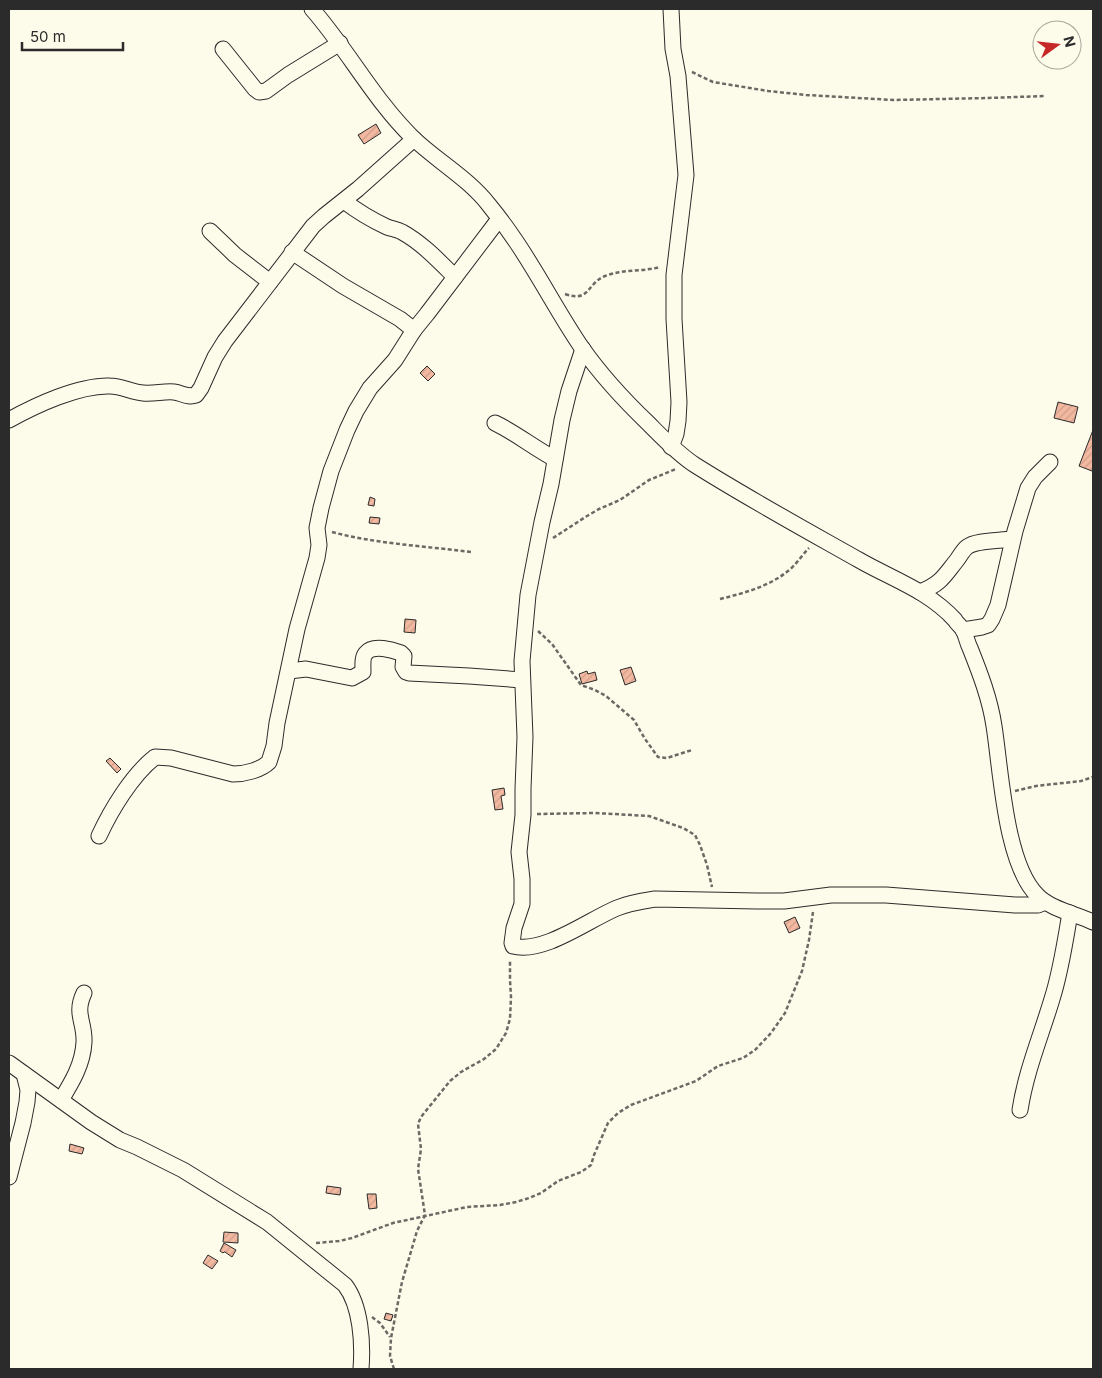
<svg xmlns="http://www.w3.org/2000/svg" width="1102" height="1378" font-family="Inter,sans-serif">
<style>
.building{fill:url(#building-hatch);stroke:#2b2b2b}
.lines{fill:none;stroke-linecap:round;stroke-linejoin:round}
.minor-casing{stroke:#2b2b2b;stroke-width:17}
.path{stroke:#6a6964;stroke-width:2.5;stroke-dasharray:4 2.5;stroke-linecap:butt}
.minor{stroke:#fdfbea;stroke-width:15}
</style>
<defs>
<pattern id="building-hatch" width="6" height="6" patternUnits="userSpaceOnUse" patternTransform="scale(1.25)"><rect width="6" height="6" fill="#f2b8a0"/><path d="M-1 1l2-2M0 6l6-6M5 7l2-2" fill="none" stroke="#d09e8a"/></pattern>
</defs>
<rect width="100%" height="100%" fill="#fdfbea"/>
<g class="building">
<path d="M376 124 381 133 364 144 358 135Z"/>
<path d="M427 366 435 374 428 381 420 373Z"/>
<path d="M1058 402 1078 407 1074 423 1054 418Z"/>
<path d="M1093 430V468L1092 471 1079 466Z"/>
<path d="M370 497 375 499 374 506 368 505Z"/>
<path d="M370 517 380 518 379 524 369 523Z"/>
<path d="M405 619 416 620 415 633 404 632Z"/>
<path d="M631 667 636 681 625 685 620 670Z"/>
<path d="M587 671 588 674 595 672 597 680 582 684 579 674Z"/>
<path d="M110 758 121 769 117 773 106 761Z"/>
<path d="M504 788 505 795 501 796 503 809 495 810 492 790Z"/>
<path d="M795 917 800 928 789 933 784 922Z"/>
<path d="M70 1144 84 1148 82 1154 69 1151Z"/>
<path d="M327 1186 341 1188 340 1195 326 1193Z"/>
<path d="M367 1194H376L377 1208 369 1209Z"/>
<path d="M224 1232 238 1233V1243L223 1242Z"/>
<path d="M224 1243 236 1250 232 1257 225 1252H224L223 1253 220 1251Z"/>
<path d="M208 1255 218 1261 212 1269 203 1263Z"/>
<path d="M386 1313 393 1315 391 1321 384 1319Z"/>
</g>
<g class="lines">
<g class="minor-casing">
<g id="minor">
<path d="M312 9C348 50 374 100 413 138 437 161 468 178 489 205 498 216 507 228 515 240 539 275 558 313 582 348 601 375 624 400 648 423 663 438 678 454 695 465 749 499 804 529 859 560 892 579 929 591 955 620 957 624 961 626 963 630 966 635 967 642 970 648 980 673 990 699 994 726 1001 770 1005 863 1037 895 1050 909 1076 914 1093 922"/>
<path d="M671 9 673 49 678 76 686 175 674 275V319L679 402 678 421 676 434 671 447"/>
<path d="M223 49 255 89 259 92 266 91 288 75 340 43"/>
<path d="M344 201C357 211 372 220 387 227 392 229 397 229 402 232 422 243 439 261 455 277"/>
<path d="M210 231 235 255 270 282"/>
<path d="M292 252 343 286 400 319 414 330"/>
<path d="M583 349 569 391 562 420 551 484 542 522 528 595 522 661 525 737 523 789V815L519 852 522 879V904L514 928 512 943 513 946C544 954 588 920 617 908 629 903 642 901 655 899L757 901H784L831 895H886L1015 905H1038L1045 902"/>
<path d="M9 420C36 405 79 385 110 386 121 386 132 392 143 393 154 394 164 391 174 392 182 393 188 398 196 395L201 388 215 357 225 341 313 226 324 216 358 189 414 139"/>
<path d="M495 423C516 433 534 448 555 459"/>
<path d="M920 592C941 584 944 576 957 560 960 556 963 550 967 547 976 540 1000 541 1012 539"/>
<path d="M963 630 982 627 988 625 992 619 998 605 1015 531 1028 488 1035 477 1050 462"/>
<path d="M289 671 306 669 352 678 363 672C363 666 362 657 366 653 373 644 393 650 401 653L404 656 403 667 406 672 409 673 469 676 522 680"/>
<path d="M99 836C111 810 132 775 155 757L171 758 233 774C245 774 261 770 269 762L274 746 277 723 297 629 317 558 319 545 317 528 321 508 331 471 347 430 356 411 370 388 395 360 414 330 427 314 499 219"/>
<path d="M9 1063 91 1122 120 1140 137 1147 183 1170 267 1222 345 1285C361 1306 363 1343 361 1369"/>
<path d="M61 1100C72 1082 83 1064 84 1042 85 1022 74 1014 84 993"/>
<path d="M1020 1110C1026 1071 1041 1036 1052 999 1061 971 1065 942 1070 913"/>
<path d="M9 1177 23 1123 27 1102 28 1090 24 1074"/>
</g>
</g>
<g class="path">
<path d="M692 72 713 82 768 91 806 95 893 100 988 98 1045 96"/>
<path d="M565 294C590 303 587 283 605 276 623 269 642 272 660 267"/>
<path d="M332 532C377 544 425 546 471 552"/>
<path d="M553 538 587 516 599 509 620 500 649 480 676 469"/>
<path d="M720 599C744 593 768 587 788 571 796 565 802 555 809 548"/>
<path d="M538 631 552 644 581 685 595 690 606 696 634 720 645 739 658 757 667 758 692 750"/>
<path d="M1015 791 1036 786 1081 781 1093 777"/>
<path d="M537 814 595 813 632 815 649 816 683 828 695 835 700 845 707 865 712 887"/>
<path d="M316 1243 339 1241 352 1238 393 1223 467 1207 500 1205 516 1202 529 1198 541 1193 558 1181 581 1172 587 1168 591 1165 594 1155 608 1123 618 1113 631 1105 696 1081 718 1066 743 1058 755 1050 771 1033 785 1013 802 971 809 940 813 912"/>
<path d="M372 1317 380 1323 390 1337"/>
<path d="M394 1369 390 1356 391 1338 402 1282 417 1231 425 1215 418 1169 421 1149 418 1124 421 1117 450 1081 461 1072 484 1059 496 1049 506 1033 510 1019 511 997 510 980V960"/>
</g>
<use href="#minor" class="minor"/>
</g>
<rect width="1102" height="1378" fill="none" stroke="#2b2b2b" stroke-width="20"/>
<g transform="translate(1057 45) rotate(75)"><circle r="24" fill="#fdfbea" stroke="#a9a89e"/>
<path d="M0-4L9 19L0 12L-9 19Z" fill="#c62828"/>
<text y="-8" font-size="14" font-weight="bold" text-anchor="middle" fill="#2b2b2b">N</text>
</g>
<path d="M22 42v8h101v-8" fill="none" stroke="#2b2b2b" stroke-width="2.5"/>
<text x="30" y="42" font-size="15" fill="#2b2b2b" stroke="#fdfbea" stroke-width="4" paint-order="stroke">50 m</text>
</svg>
